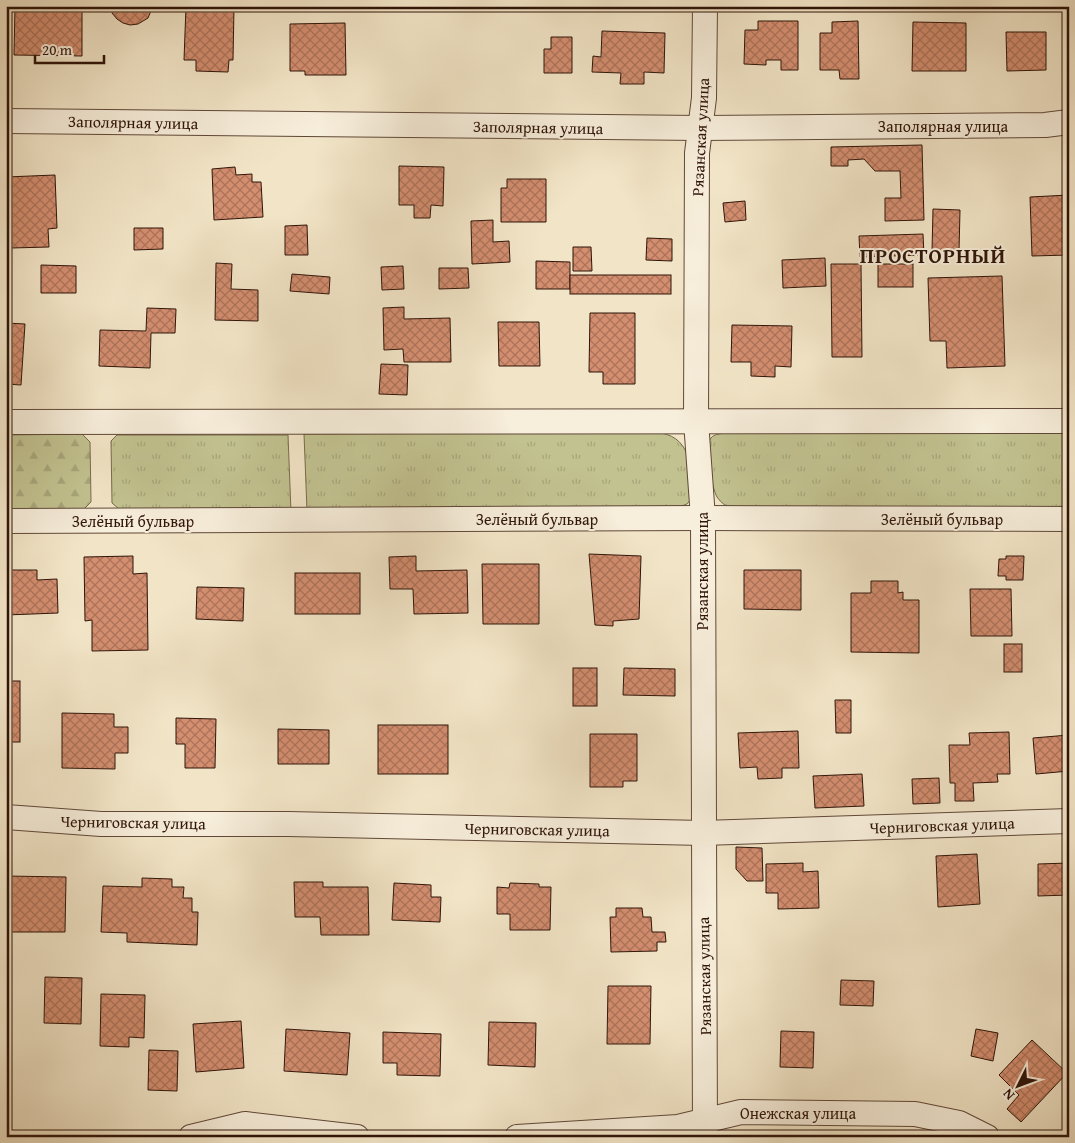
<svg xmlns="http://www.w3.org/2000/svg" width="1075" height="1143" font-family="'Gentium Book Plus',serif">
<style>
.grass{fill:url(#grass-tufts);stroke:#786b4c}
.forest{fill:url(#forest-firs);stroke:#786b4c}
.building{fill:url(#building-cross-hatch);stroke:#2f1409}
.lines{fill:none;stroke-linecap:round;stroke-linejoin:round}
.minor-casing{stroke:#604838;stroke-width:26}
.minor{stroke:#f7eedb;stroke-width:24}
.labels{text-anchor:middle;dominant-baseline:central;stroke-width:4;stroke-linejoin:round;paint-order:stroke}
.street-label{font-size:16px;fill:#2f1409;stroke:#f7eedb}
.district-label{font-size:21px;font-weight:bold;letter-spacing:1px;fill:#2f1409;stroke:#f7eedb}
</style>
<defs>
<pattern id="grass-tufts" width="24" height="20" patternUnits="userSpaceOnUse" patternTransform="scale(1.25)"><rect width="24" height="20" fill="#c2c290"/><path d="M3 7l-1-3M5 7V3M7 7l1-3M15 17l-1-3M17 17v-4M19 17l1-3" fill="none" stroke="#a7a67b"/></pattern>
<pattern id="forest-firs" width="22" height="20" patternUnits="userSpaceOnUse" patternTransform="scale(1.25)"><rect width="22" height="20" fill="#c2c290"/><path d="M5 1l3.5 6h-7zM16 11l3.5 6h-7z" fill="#a7a67b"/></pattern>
<pattern id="building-cross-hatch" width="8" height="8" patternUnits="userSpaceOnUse" patternTransform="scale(1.25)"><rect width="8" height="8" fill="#d48e70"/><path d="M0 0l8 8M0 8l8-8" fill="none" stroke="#ac735a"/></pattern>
</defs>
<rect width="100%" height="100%" fill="#f2e5c7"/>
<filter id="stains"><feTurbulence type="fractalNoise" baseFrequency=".004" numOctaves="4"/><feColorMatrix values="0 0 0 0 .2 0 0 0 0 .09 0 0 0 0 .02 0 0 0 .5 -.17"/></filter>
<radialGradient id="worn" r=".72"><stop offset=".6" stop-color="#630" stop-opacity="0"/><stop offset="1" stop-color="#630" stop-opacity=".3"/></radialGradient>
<g class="grass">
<path d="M653 432C693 434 691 468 692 498L687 504 679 507 307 511 304 434Z"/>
<path d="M1069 432V510L732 509C726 506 721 503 717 497 712 489 704 446 711 438 714 434 720 434 725 433Z"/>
<path d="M117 435H288L291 512 119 509 112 503 111 441Z"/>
</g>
<path class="forest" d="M82 434 90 442 91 502 81 512H6V435Z"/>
<g class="building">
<path d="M15 6 82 7V56L14 55Z"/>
<path d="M111 6H153L148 18 138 24 130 25 123 23 117 19 112 13Z"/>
<path d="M186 6 234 7 233 60H229L228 72 196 71V60H184Z"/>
<path d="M758 21H798V70H781V60H766V65L744 64 745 30H758Z"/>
<path d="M858 21 859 79H840L839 70H820V33H832V22Z"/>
<path d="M913 22 966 23V71H912Z"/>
<path d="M345 23 346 75H305V71H290V24Z"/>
<path d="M602 31 665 33 664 73 644 72V84H620L621 73 592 72 593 56 601 57Z"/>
<path d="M1006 32H1046V70L1007 71Z"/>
<path d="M551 37H572V73H544V49H551Z"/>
<path d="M922 145 924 220 885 221V198H901L900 171H875L864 159 848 160V166H831V147Z"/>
<path d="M399 166 444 167 443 206 431 205 430 218H414V205H399Z"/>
<path d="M235 167 236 175 252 174V182H261L263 217 214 220 212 169Z"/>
<path d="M55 175 57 228 48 229 49 247 11 248 10 229H6V177Z"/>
<path d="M507 179H546V222H501V188H507Z"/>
<path d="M1069 195V255L1032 256 1030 197Z"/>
<path d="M745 201 746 220 725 222 723 203Z"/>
<path d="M933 209 960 210 959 251H932Z"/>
<path d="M493 220V242L509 241 510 262 472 264 471 221Z"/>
<path d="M307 225 308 255H285V226Z"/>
<path d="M134 228H163V249L134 250Z"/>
<path d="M923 234 924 255 860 257 859 236Z"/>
<path d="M647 238 672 239V261L646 260Z"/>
<path d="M573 247H591L592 271H573Z"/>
<path d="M825 258 826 286 783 288 782 260Z"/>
<path d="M536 261 570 262V289H536Z"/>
<path d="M216 263 232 264 231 289 258 290V321L215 320Z"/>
<path d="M831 264H861L862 357H832Z"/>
<rect x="878" y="264" width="35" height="23"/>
<path d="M41 265 76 266V293H41Z"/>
<path d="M403 266 404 289 382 290 381 267Z"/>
<path d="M439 268H468L469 288 439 289Z"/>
<path d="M292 274 330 277 329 294 290 291Z"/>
<rect x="570" y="275" width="101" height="19"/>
<path d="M1002 276 1005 366 947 368 946 341H930L928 278Z"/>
<path d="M404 307V319L450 318 451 362H404L403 349 384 350 383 308Z"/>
<path d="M147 308 176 309 175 333H151L150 368 99 366 100 330 146 331Z"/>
<path d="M590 313H635V384H603V372H589Z"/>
<path d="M498 322H539L540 366H499Z"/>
<path d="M6 323 25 324 21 385 6 384Z"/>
<path d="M732 325 792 326 791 367 775 366V377L751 376V362H731Z"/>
<path d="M381 364 408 365 407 395 379 394Z"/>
<path d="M589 554 641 556 639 619 613 621V626L595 625Z"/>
<path d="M133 556V574L147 573 148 650 92 651V620L85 621 84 557Z"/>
<path d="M416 556V571L467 570 468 613 414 614 413 589H390L389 557Z"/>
<path d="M1006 556H1024L1023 580H1006V576H998L999 559H1006Z"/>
<path d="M482 564H539V624H483Z"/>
<path d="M6 570H37V580L57 579 58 613 6 615Z"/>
<path d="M744 570H801V610L744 609Z"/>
<rect x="295" y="573" width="65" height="41"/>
<path d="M871 581H898V593L903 592V600H919V653L851 652V593H871Z"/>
<path d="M197 587 244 588 243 621 196 619Z"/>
<path d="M970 589H1011L1012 636H971Z"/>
<path d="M1065 592H1069V619H1064Z"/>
<rect x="1004" y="644" width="18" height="28"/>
<rect x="573" y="668" width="24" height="38"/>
<path d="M624 668 675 669V696L623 695Z"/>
<rect x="6" y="681" width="14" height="61"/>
<path d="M835 700H851V733H836Z"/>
<path d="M62 713 114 714V727H128V753H115V769L62 768Z"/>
<path d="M176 718 216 719 215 768H185V744H176Z"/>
<rect x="378" y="725" width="70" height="49"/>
<path d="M278 729 329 730V764H278Z"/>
<path d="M798 731 799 768H782V778L758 779 757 767 740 768 738 733Z"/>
<path d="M1009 732 1010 774H997L998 782 973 783 974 801H955V783H950L949 745H970L969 733Z"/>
<path d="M590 734H637V781H623V787H590Z"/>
<path d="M1069 735V771L1036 774 1033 738Z"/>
<path d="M862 774 864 806 815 808 813 776Z"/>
<path d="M939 778 940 803 913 804 912 779Z"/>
<path d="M736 847 762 848 763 881H747L736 869Z"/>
<path d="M977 854 980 904 938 907 936 856Z"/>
<path d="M803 863V872L818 871 819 908 778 909V893H766V864Z"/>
<path d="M1069 863V895L1038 896V864Z"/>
<path d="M6 876 66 877 65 932H9V909H6Z"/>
<path d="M142 878 172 879V887H184L183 898H192V912H198L197 945 127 942V933L101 932 103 886 142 887Z"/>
<path d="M294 882H323V887H368L369 935H321L320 917H295Z"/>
<path d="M394 883 431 885V897H441L440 922 392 920Z"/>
<path d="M510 883 539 884V887H551L550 930H510V914H497V887L509 888Z"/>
<path d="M616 908H642L643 917H651L652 932H665L666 942H657V951L611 952 610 917H616Z"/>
<path d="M45 977 82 978 81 1024 44 1023Z"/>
<path d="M841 980 874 981 873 1006 840 1005Z"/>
<path d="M608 986H651L650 1044H607Z"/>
<path d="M101 994 145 995 144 1038 129 1037V1047L100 1046Z"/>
<path d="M241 1021 244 1068 196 1072 193 1024Z"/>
<path d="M489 1022 536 1023 535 1067 488 1065Z"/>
<path d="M286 1029 350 1033 347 1075 284 1071Z"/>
<path d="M976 1029 998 1033 993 1061 971 1056Z"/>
<path d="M781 1031 814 1032 813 1068 780 1067Z"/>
<path d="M383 1032 441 1034 440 1076 397 1075V1063H383Z"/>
<path d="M1032 1040 1067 1073 1021 1122 1007 1109 1019 1095 999 1075Z"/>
<path d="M149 1050 178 1051 177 1091 148 1090Z"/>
</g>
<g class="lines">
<g class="minor-casing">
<g id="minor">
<path d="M705 6 704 98 697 153 696 421 703 518 705 1137"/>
<path d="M6 121 700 128 1045 125 1069 122"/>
<path d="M6 422 1069 421"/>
<path d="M6 521 703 518 1069 519"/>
<path d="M6 817 101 824H288L703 833 1069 821"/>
<path d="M191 1137 245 1124 357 1137"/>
<path d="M517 1137 678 1127 741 1112 915 1114 959 1123 987 1137"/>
</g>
</g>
<use href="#minor" class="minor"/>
</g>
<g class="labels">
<g class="street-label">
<text transform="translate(133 122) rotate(1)">Заполярная улица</text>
<text x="943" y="126">Заполярная улица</text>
<text transform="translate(538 127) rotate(1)">Заполярная улица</text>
<text transform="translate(700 137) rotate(-87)">Рязанская улица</text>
<text x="537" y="519">Зелёный бульвар</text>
<text x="942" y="519">Зелёный бульвар</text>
<text x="133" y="521">Зелёный бульвар</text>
<text transform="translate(702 571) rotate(-90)">Рязанская улица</text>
<text transform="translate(133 822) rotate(1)">Черниговская улица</text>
<text transform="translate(942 825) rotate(-2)">Черниговская улица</text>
<text transform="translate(537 829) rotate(1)">Черниговская улица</text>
<text transform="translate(704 976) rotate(-91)">Рязанская улица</text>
<text x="798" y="1113">Онежская улица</text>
</g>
<g class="district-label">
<text x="933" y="255">ПРОСТОРНЫЙ</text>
</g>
</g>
<rect width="1075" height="1143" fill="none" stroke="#f2e5c7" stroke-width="25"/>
<rect x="8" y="8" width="1060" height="1128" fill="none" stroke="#2f1409" stroke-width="2.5"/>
<rect x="12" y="12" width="1050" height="1118" fill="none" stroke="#2f1409"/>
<g transform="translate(1018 1086) rotate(228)" stroke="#f7eedb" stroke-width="4" paint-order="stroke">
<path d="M0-4L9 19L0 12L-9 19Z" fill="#2f1409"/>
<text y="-8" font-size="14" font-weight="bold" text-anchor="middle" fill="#2f1409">N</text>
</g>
<path d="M35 55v8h69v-8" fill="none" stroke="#2f1409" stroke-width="2.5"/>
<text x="42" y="55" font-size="15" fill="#2f1409" stroke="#f7eedb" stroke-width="4" paint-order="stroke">20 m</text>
<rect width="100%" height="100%" filter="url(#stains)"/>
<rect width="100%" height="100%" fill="url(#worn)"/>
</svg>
